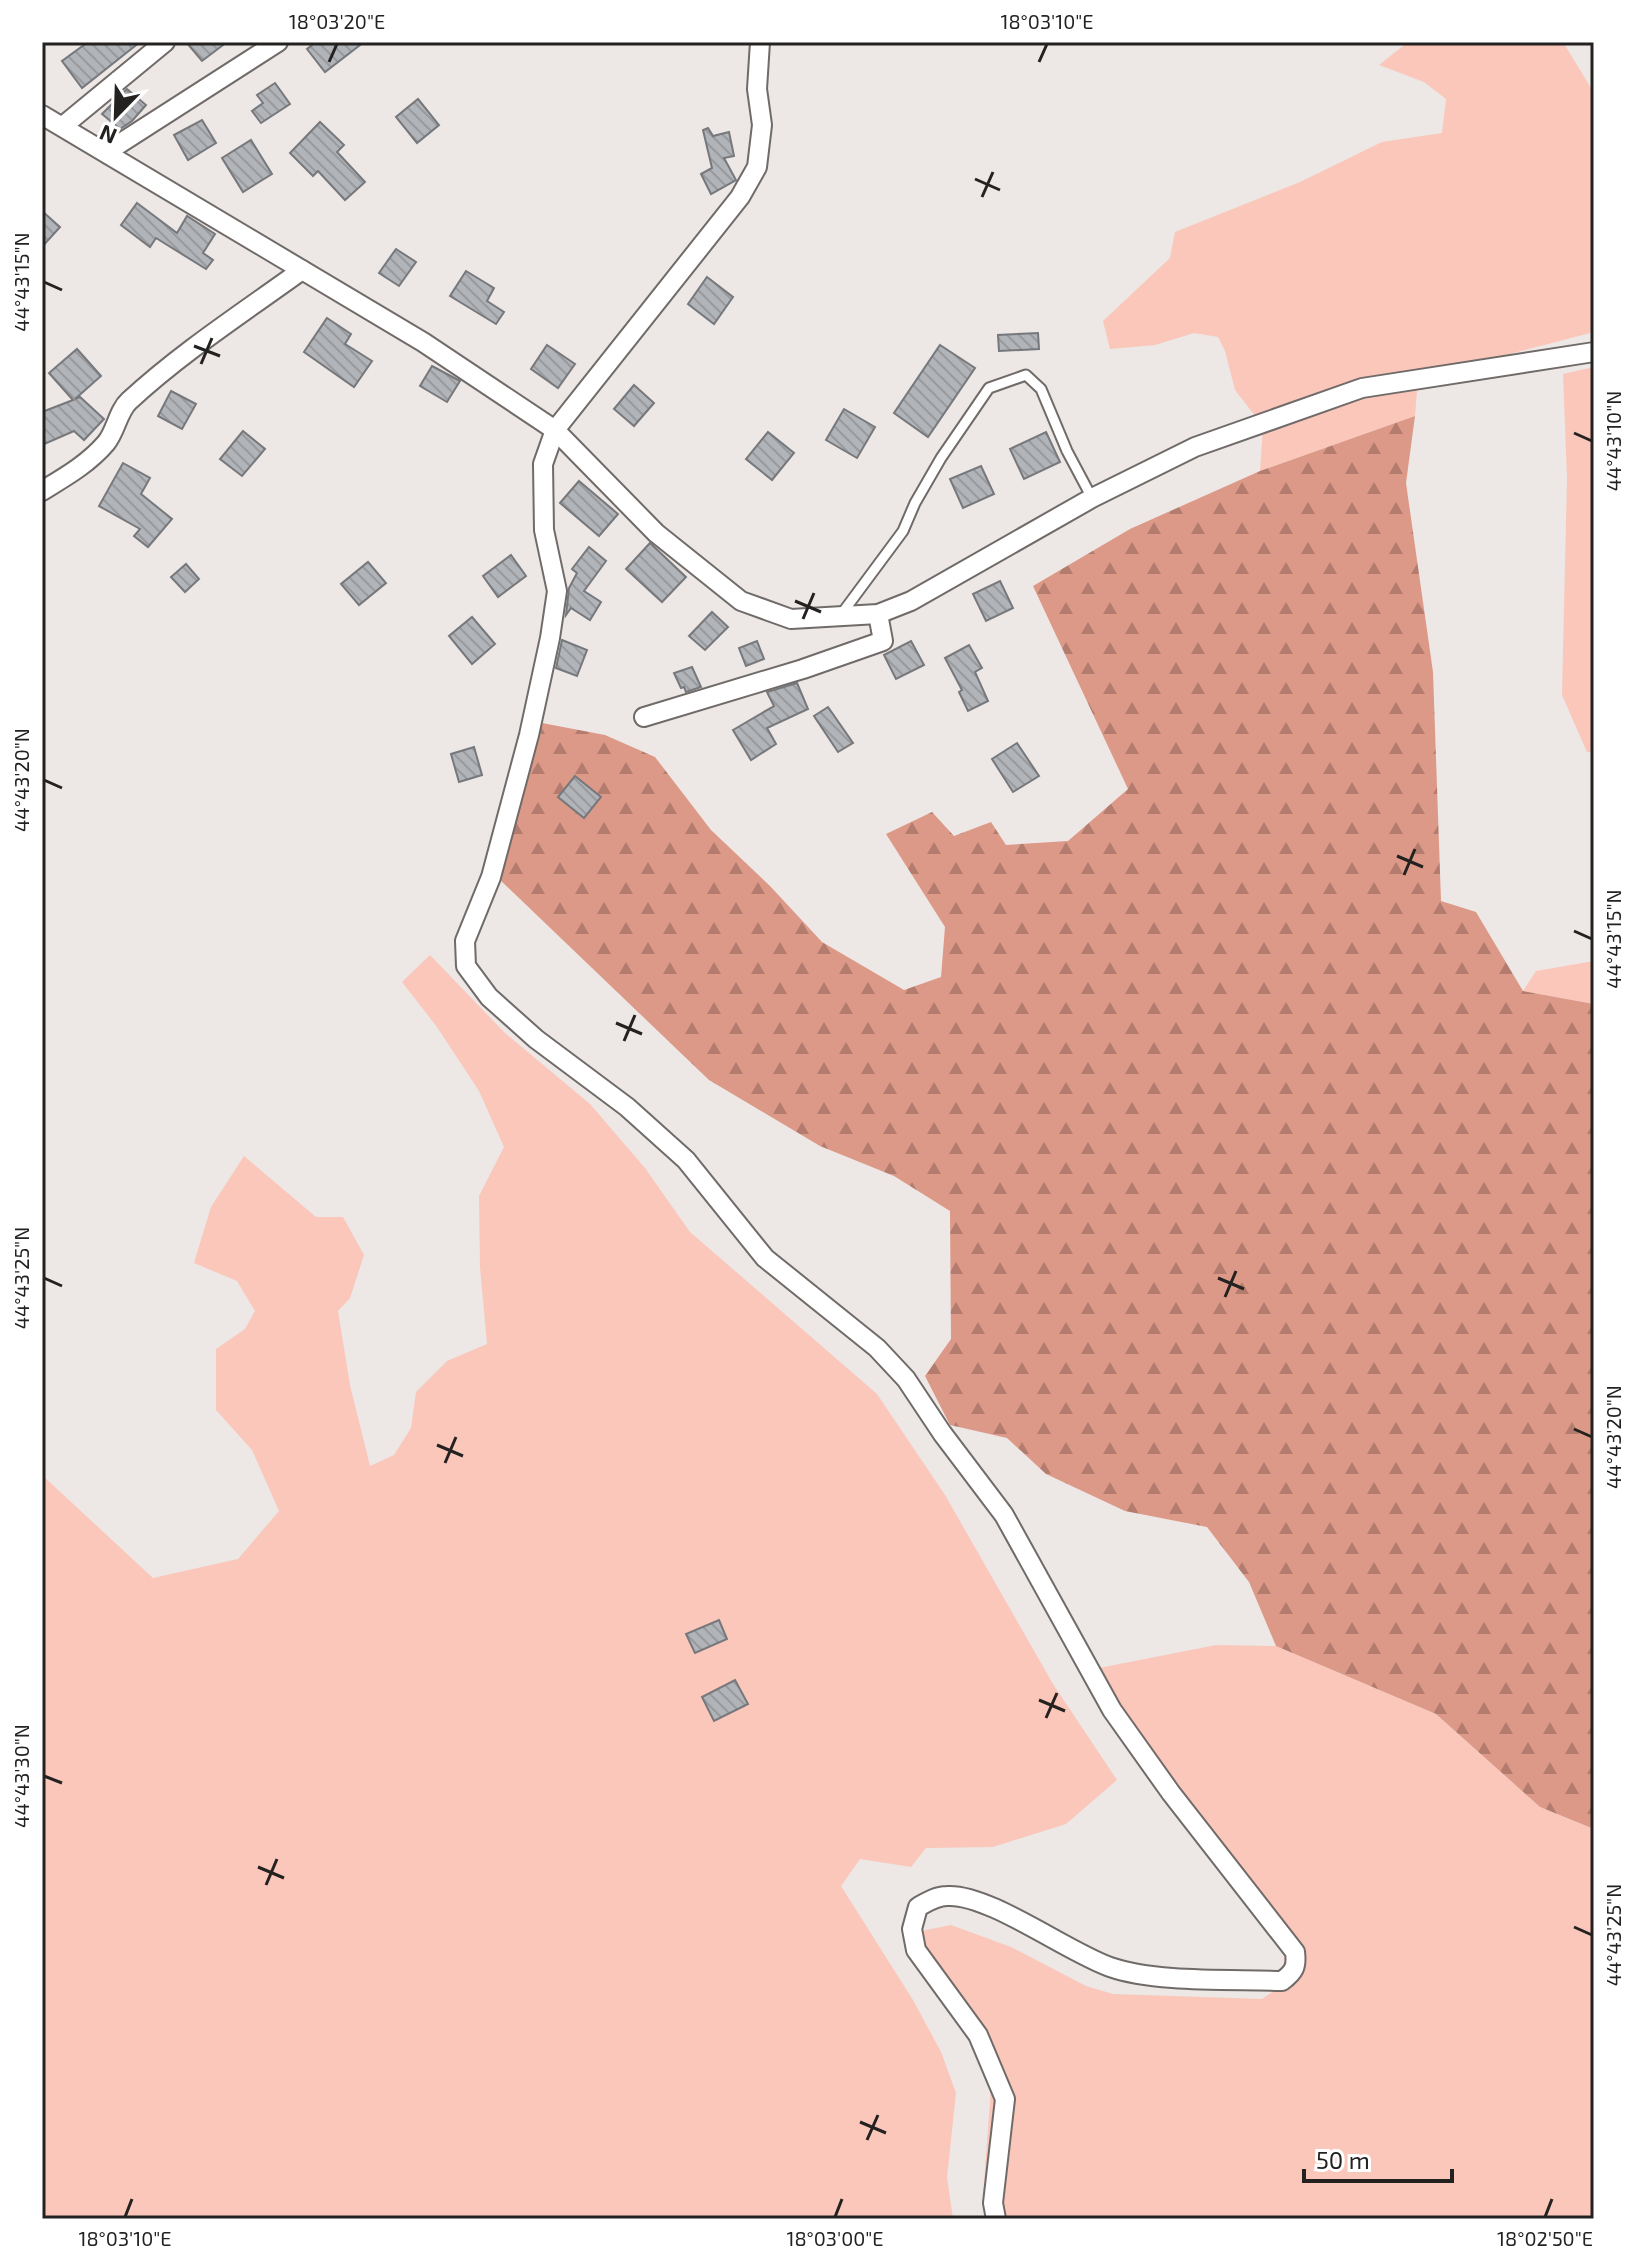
<svg xmlns="http://www.w3.org/2000/svg" width="1636" height="2261" font-family="'Exo 2',sans-serif">
<style>
.grass{fill:#fac7ba}
.forest{fill:url(#forest-firs)}
.building{fill:url(#building-back-hatch);stroke:#76787c;stroke-width:2}
.lines{fill:none;stroke-linecap:round;stroke-linejoin:round}
.lane-casing{stroke:#706b69;stroke-width:13}
.street-casing{stroke:#706b69;stroke-width:22}
.lane{stroke:#fff;stroke-width:9}
.street{stroke:#fff;stroke-width:18}
.ticks{fill:none;stroke:#242221;stroke-width:3}
.neatline{fill:none;stroke:#242221;stroke-width:3}
.ticks-label{font-size:20px;text-anchor:middle;fill:#242221}
</style>
<defs>
<pattern id="forest-firs" width="22" height="20" patternUnits="userSpaceOnUse" patternTransform="scale(2)"><rect width="22" height="20" fill="#dd9987"/><path d="M5 1l3.5 6h-7zM16 11l3.5 6h-7z" fill="#b37c6e"/></pattern>
<pattern id="building-back-hatch" width="6" height="6" patternUnits="userSpaceOnUse" patternTransform="scale(2)"><rect width="6" height="6" fill="#b1b4b8"/><path d="M-1 5l2 2M0 0l6 6M5-1l2 2" fill="none" stroke="#989a9e"/></pattern>
</defs>
<rect width="100%" height="100%" fill="#ede7e5"/>
<g class="grass">
<path d="M1408 42H1563L1594 93V332L1418 378 1415 416 1260 471 1263 426 1235 390 1225 351 1218 337 1194 333 1155 345 1110 349 1103 321 1170 258 1175 232 1300 182 1382 142 1442 133 1446 99 1424 82 1379 65Z"/>
<path d="M1594 367V752H1587L1562 695 1567 478 1563 374Z"/>
<path d="M430 955 505 1033 590 1104 645 1168 690 1232 877 1394 945 1495 1053 1684 1117 1780 1066 1824 993 1847 926 1848 911 1867 860 1859 841 1886 913 2000 941 2052 956 2093 947 2177 953 2219H42V1475L153 1578 238 1559 279 1511 252 1450 216 1410V1349L245 1329 255 1311 237 1281 194 1263 211 1207 244 1156 316 1217H343L364 1255 350 1298 338 1311 350 1385 370 1466 394 1455 411 1428 416 1392 447 1361 487 1344 480 1267 479 1196 504 1147 479 1091 437 1027 402 982Z"/>
<path d="M1594 961V1004L1523 991 1536 971Z"/>
<path d="M1216 1645 1276 1646 1436 1714 1540 1807 1594 1829V2219H989L983 2197 991 2088 970 2038 916 1932 951 1925 1011 1947 1086 1986 1113 1994 1262 1999 1284 1984V1952L1089 1670Z"/>
</g>
<path class="forest" d="M1415 416 1406 483 1433 672 1441 901 1476 912 1523 991 1594 1004V1829L1540 1807 1436 1714 1276 1646 1249 1582 1207 1527 1125 1511 1046 1474 1007 1438 950 1425 925 1376 951 1339 950 1211 894 1176 820 1146 709 1080 499 879 542 723 605 735 655 757 711 830 770 886 822 942 904 990 941 977 945 927 886 834 932 812 954 836 991 822 1006 845 1068 841 1128 789 1033 586 1130 529 1260 471Z"/>
<g class="building">
<path d="M88 42H140L82 88 62 61Z"/>
<path d="M186 42H227L202 61Z"/>
<path d="M316 42H364L325 72 307 49Z"/>
<path d="M275 83 290 104 261 123 252 111 263 103 257 95Z"/>
<path d="M127 89 146 105 132 121 120 129 102 114Z"/>
<path d="M418 99 439 125 417 143 396 117Z"/>
<path d="M202 120 216 143 188 160 174 135Z"/>
<path d="M320 122 344 145 337 152 365 182 345 200 318 171 313 176 290 153Z"/>
<path d="M708 128 713 136 729 132 734 156 724 158 736 180 711 194 701 174 712 168 703 130Z"/>
<path d="M251 140 272 174 243 192 222 158Z"/>
<path d="M137 203 177 233 187 216 215 234 203 253 213 260 206 269 156 238 150 247 121 225Z"/>
<path d="M42 211 60 227 42 247Z"/>
<path d="M396 249 416 262 399 286 379 273Z"/>
<path d="M466 271 494 288 487 301 504 312 496 324 450 296Z"/>
<path d="M707 277 733 297 714 324 688 304Z"/>
<path d="M327 318 351 334 345 344 372 361 354 387 304 352Z"/>
<path d="M1038 333 1039 349 999 351 998 335Z"/>
<path d="M547 345 575 364 558 388 531 369Z"/>
<path d="M940 345 975 368 928 437 894 413Z"/>
<path d="M77 349 101 376 75 399 80 397 104 419 84 440 74 431 42 445V412L73 400 49 373Z"/>
<path d="M432 366 460 381 447 402 420 386Z"/>
<path d="M634 385 654 403 634 426 614 409Z"/>
<path d="M171 391 196 404 182 429 158 416Z"/>
<path d="M844 409 875 427 857 458 826 440Z"/>
<path d="M243 431 265 449 242 476 220 459Z"/>
<path d="M768 432 794 453 772 480 746 459Z"/>
<path d="M1046 432 1060 462 1024 479 1010 449Z"/>
<path d="M123 463 150 478 141 494 172 519 148 547 134 536 140 529 99 506Z"/>
<path d="M981 466 994 494 963 508 950 479Z"/>
<path d="M579 481 618 514 599 536 560 503Z"/>
<path d="M650 543 686 577 662 602 626 569Z"/>
<path d="M589 547 606 561 584 591 601 602 590 620 571 608 566 615 569 588 577 573 572 569Z"/>
<path d="M511 555 526 576 498 597 483 576Z"/>
<path d="M368 562 386 583 359 605 341 584Z"/>
<path d="M186 564 199 579 185 592 171 577Z"/>
<path d="M1000 581 1013 608 986 621 973 594Z"/>
<path d="M712 612 728 627 705 650 689 636Z"/>
<path d="M472 617 495 644 472 664 449 636Z"/>
<path d="M562 640 587 650 577 676 556 668Z"/>
<path d="M757 641 764 659 746 666 739 648Z"/>
<path d="M911 641 924 665 896 679 884 655Z"/>
<path d="M969 645 982 668 975 672 988 701 968 711 959 692 962 690 945 658Z"/>
<path d="M692 667 701 687 686 692 684 687 681 688 674 673Z"/>
<path d="M797 683 808 709 767 728 776 744 751 760 733 730 774 706 767 692Z"/>
<path d="M828 707 853 743 838 752 814 716Z"/>
<path d="M1017 743 1039 776 1013 792 992 759Z"/>
<path d="M474 747 482 775 459 782 451 754Z"/>
<path d="M575 776 601 797 584 818 558 797Z"/>
<path d="M719 1620 727 1639 695 1653 686 1634Z"/>
<path d="M735 1680 748 1704 714 1721 702 1697Z"/>
</g>
<g class="lines">
<g class="lane-casing">
<path id="lane" d="M840 616 903 531 915 503 941 458 989 388 1026 375 1041 389 1067 451 1092 498"/>
</g>
<g class="street-casing">
<g id="street">
<path d="M760 42 757 89 762 125 757 167 740 197 555 430 543 464 544 530 557 591 550 638 529 735 491 877 465 941 466 966 489 997 536 1039 627 1107 686 1160 765 1258 877 1348 906 1379 942 1433 1004 1515 1112 1710 1171 1793 1295 1952C1297 1967 1294 1972 1282 1981 1231 1979 1156 1983 1110 1967 1067 1952 988 1893 947 1896 936 1896 927 1902 918 1907L912 1929 916 1950 978 2035 1005 2099 993 2203 996 2219"/>
<path d="M42 115 423 342 555 430 656 533 741 601 791 619 878 614 911 601 1092 498 1195 447 1362 388 1594 352"/>
<path d="M63 126 165 42"/>
<path d="M108 154 116 146 278 42"/>
<path d="M42 491C65 477 88 464 106 443 116 431 118 411 129 401 182 352 244 312 302 270"/>
<path d="M644 717 803 669 883 641 878 614"/>
</g>
</g>
<use href="#lane" class="lane"/>
<use href="#street" class="street"/>
</g>
<path class="ticks" d="M329 62 337 44M1039 62 1047 44M975 179 1000 190M982 197 993 172M44 282 62 290M194 346 220 356M201 364 212 338M1574 433 1592 441M795 601 821 612M803 619 814 593M44 780 62 788M1397 856 1423 867M1404 875 1415 849M1574 931 1592 939M616 1023 642 1034M624 1041 635 1015M44 1278 62 1286M1218 1278 1244 1289M1225 1297 1236 1271M1574 1429 1592 1437M437 1445 463 1456M445 1463 456 1437M1039 1700 1065 1711M1046 1718 1057 1693M44 1776 62 1783M258 1867 284 1878M266 1885 277 1859M1574 1927 1592 1935M860 2122 886 2133M867 2140 878 2115M125 2217 132 2199M835 2217 842 2199M1545 2217 1552 2199"/>
<rect width="1636" height="2261" fill="none" stroke="#ffffff" stroke-width="88"/>
<g transform="translate(116 116) rotate(203)" stroke="#ffffff" stroke-width="6" paint-order="stroke">
<path d="M0-6L14 30L0 20L-14 30Z" fill="#242221"/>
<text y="-12" font-size="22" font-weight="bold" text-anchor="middle" fill="#242221">N</text>
</g>
<path d="M1304 2169v12h148v-12" fill="none" stroke="#242221" stroke-width="4"/>
<text x="1316" y="2169" font-size="24" fill="#242221" stroke="#ffffff" stroke-width="6" paint-order="stroke">50 m</text>
<rect x="44" y="44" width="1548" height="2173" class="neatline"/>
<g class="ticks-label">
<text x="337" y="29">18°03'20"E</text>
<text x="1047" y="29">18°03'10"E</text>
<text transform="translate(22 282) rotate(-90)" y="7">44°43'15"N</text>
<text transform="translate(1614 441) rotate(-90)" y="7">44°43'10"N</text>
<text transform="translate(22 780) rotate(-90)" y="7">44°43'20"N</text>
<text transform="translate(1614 939) rotate(-90)" y="7">44°43'15"N</text>
<text transform="translate(22 1278) rotate(-90)" y="7">44°43'25"N</text>
<text transform="translate(1614 1437) rotate(-90)" y="7">44°43'20"N</text>
<text transform="translate(22 1776) rotate(-90)" y="7">44°43'30"N</text>
<text transform="translate(1614 1935) rotate(-90)" y="7">44°43'25"N</text>
<text x="125" y="2246">18°03'10"E</text>
<text x="835" y="2246">18°03'00"E</text>
<text x="1545" y="2246">18°02'50"E</text>
</g>
</svg>
